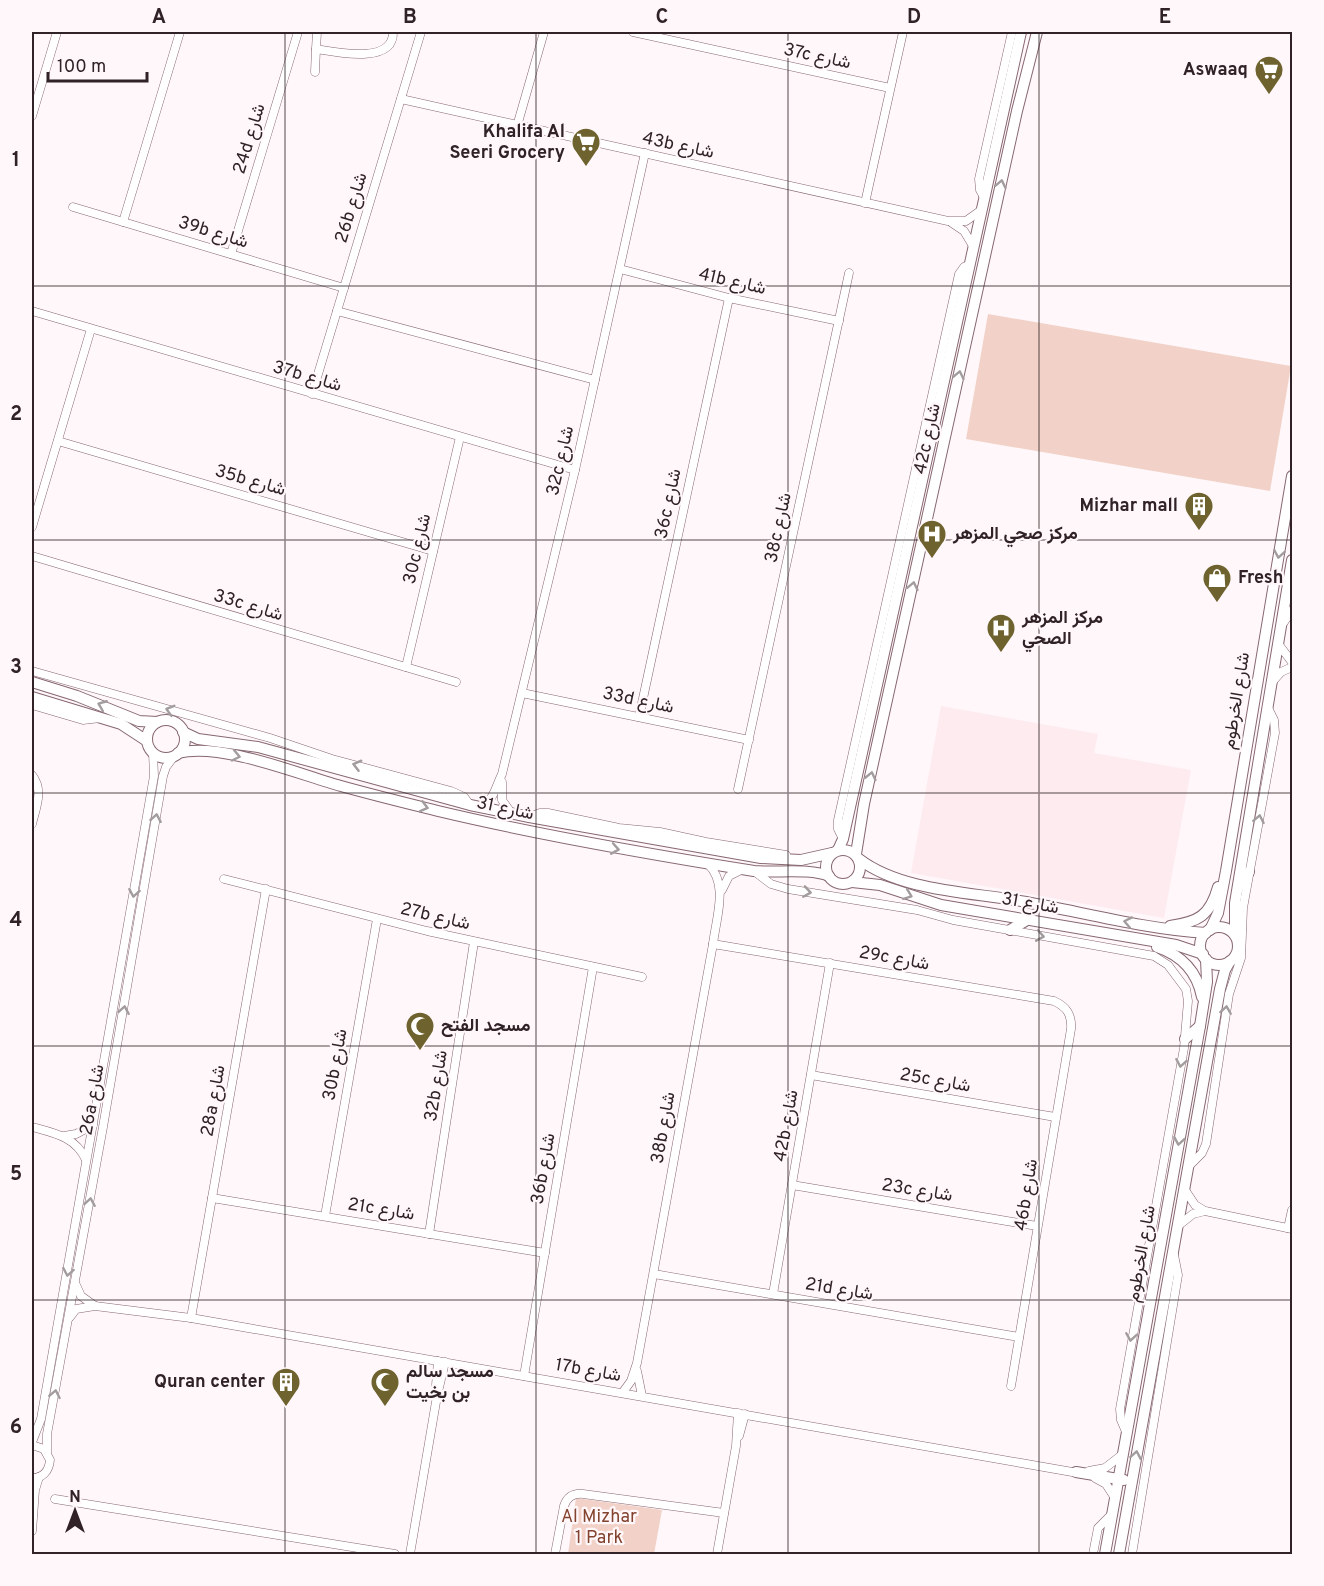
<svg xmlns="http://www.w3.org/2000/svg" width="1324" height="1586" font-family="Overpass,Vazirmatn,sans-serif">
<style>
.built{fill:#feebf0}
.green{fill:#f2d2c8}
.lines{fill:none;stroke-linecap:round;stroke-linejoin:round}
.street-casing{stroke:#876770;stroke-width:9}
.secondary-casing{stroke:#876770;stroke-width:12}
.street{stroke:#fff;stroke-width:8}
.secondary{stroke:#fff;stroke-width:10}
.oneway{stroke:#a29c9d}
.grid{fill:none;stroke:#302226;stroke-width:1.5;stroke-opacity:0.55}
.labels{text-anchor:middle;dominant-baseline:central;stroke-width:4.5;stroke-linejoin:round;paint-order:stroke}
.street-label{font-size:18px;fill:#302226;stroke:#fff7f9}
.poi-label{font-size:18px;font-weight:bold;fill:#302226;stroke:#fff7f9;text-anchor:start}
.park-label{font-size:18px;fill:#83432f;stroke:#fff7f9}
.neatline{fill:none;stroke:#302226;stroke-width:2}
.grid-label{font-size:20px;text-anchor:middle;font-weight:bold;fill:#302226}
</style>
<rect width="100%" height="100%" fill="#fff7f9"/>
<path class="built" d="M941 706 1098 734 1094 753 1191 770 1164 918 911 873Z"/>
<g class="green">
<path d="M988 314 1291 366 1270 491 966 439Z"/>
<path d="M576 1498 662 1510 654 1554H568Z"/>
</g>
<g class="lines">
<g class="street-casing">
<g id="street">
<path d="M633 32 890 88"/>
<path d="M316 49 317 32"/>
<path d="M315 72 316 49C335 52 394 65 393 32"/>
<path d="M401 99 948 221H966L980 211"/>
<path d="M32 116 57 32"/>
<path d="M517 126 544 32"/>
<path d="M984 197 980 190 979 179 1012 32"/>
<path d="M865 203 903 32"/>
<path d="M73 207 344 288"/>
<path d="M123 222 180 32"/>
<path d="M952 223 964 231 973 246"/>
<path d="M231 254 298 32"/>
<path d="M620 269 729 298 839 321"/>
<path d="M32 311 575 470"/>
<path d="M337 311 595 380"/>
<path d="M312 394 421 32"/>
<path d="M58 441 433 551"/>
<path d="M32 527 91 329"/>
<path d="M32 556 456 682"/>
<path d="M1284 622 1292 610"/>
<path d="M1279 645 1292 662"/>
<path d="M406 667 460 437"/>
<path d="M32 671 270 738 332 759 451 791 464 797 470 805"/>
<path d="M1273 681 1281 672 1292 667"/>
<path d="M522 693 749 740"/>
<path d="M32 705 83 720 100 718"/>
<path d="M639 717 729 298"/>
<path d="M32 775C44 790 36 807 32 824"/>
<path d="M502 782V800L512 814"/>
<path d="M738 789 849 273"/>
<path d="M480 807C495 799 495 788 502 774L575 470 645 153"/>
<path d="M530 817 540 813H548L619 828 660 832 706 842 786 855"/>
<path d="M843 839 838 829V820L959 274 964 267 969 265"/>
<path d="M754 871 771 884 788 889 917 910 953 920 1154 956 1168 965 1186 989 1188 1001 1184 1048 1120 1409 1121 1420 1127 1434"/>
<path d="M224 879 427 931 642 977"/>
<path d="M722 890 729 876 741 870"/>
<path d="M713 944 1054 1001C1067 1007 1072 1015 1071 1029L1011 1386"/>
<path d="M811 1075 1055 1117"/>
<path d="M32 1127C54 1133 76 1137 86 1160"/>
<path d="M64 1136 76 1134 93 1125"/>
<path d="M1189 1166 1202 1153 1206 1144 1229 994 1241 958 1243 908 1275 733 1274 720 1267 706"/>
<path d="M792 1185 1037 1226"/>
<path d="M1185 1190 1195 1205 1205 1211 1292 1229"/>
<path d="M212 1198 545 1253"/>
<path d="M325 1216 377 919"/>
<path d="M1179 1225 1193 1214 1205 1211"/>
<path d="M1288 1228 1292 1210"/>
<path d="M429 1234 474 942"/>
<path d="M654 1274 1019 1337"/>
<path d="M76 1285 81 1296 95 1306"/>
<path d="M773 1294 830 963"/>
<path d="M70 1317 76 1309 95 1306 191 1318 1078 1473"/>
<path d="M191 1318 266 889"/>
<path d="M637 1371 642 1396"/>
<path d="M524 1376 593 967"/>
<path d="M436 1385 438 1361"/>
<path d="M623 1392 631 1381 637 1363 713 944C716 918 729 884 708 864"/>
<path d="M739 1436 745 1414"/>
<path d="M32 1442 41 1419 154 776 153 753"/>
<path d="M32 1445 44 1449 50 1460C49 1471 43 1478 32 1478"/>
<path d="M47 1452V1434L103 1127 163 776 166 767 175 755"/>
<path d="M1089 1471 1105 1468 1123 1454"/>
<path d="M1095 1478 1106 1484 1115 1498"/>
<path d="M55 1499 395 1554"/>
<path d="M32 1531 35 1490 39 1477"/>
<path d="M410 1554 437 1396 445 1362"/>
<path d="M555 1554 564 1506C567 1497 573 1493 583 1494L724 1513"/>
<path d="M717 1554 736 1446 738 1413"/>
<path d="M1093 1554 1098 1528 1112 1514"/>
<path d="M1132 1554 1178 1275 1174 1255"/>
</g>
</g>
<g class="secondary-casing">
<g id="secondary">
<path d="M32 682 77 696 139 721 157 722"/>
<path d="M32 697 121 724 147 741"/>
<circle cx="166" cy="739" r="19"/>
<path d="M183 732 198 739 258 747 470 805 529 817 761 858 801 860 832 853"/>
<path d="M178 753C221 742 298 774 341 786 373 795 406 803 438 811 543 836 648 854 754 871 776 873 810 868 829 876"/>
<circle cx="843" cy="867" r="17"/>
<path d="M838 850 843 839 1021 32"/>
<path d="M856 854 864 804 1017 111 1037 32"/>
<path d="M859 859C902 892 974 892 1026 902 1086 913 1145 929 1206 933"/>
<path d="M852 882 880 885 941 905 1176 945 1203 954"/>
<path d="M1239 886 1249 872"/>
<path d="M1170 926C1198 922 1210 916 1218 887"/>
<circle cx="1219" cy="946" r="19"/>
<path d="M1010 930 1027 920"/>
<path d="M1210 930 1218 913 1226 871 1292 476"/>
<path d="M1235 935V903L1292 560"/>
<path d="M1157 947C1181 955 1197 971 1202 997"/>
<path d="M1185 1039 1200 1026"/>
<path d="M1076 1472 1124 1480"/>
<path d="M1105 1554 1200 1026 1207 982 1206 959"/>
<path d="M1119 1554 1220 989 1225 970 1230 961"/>
</g>
</g>
<use href="#street" class="street"/>
<use href="#secondary" class="secondary"/>
</g>
<defs><path id="oneway-chevron" d="M-2-3.5L2.5 0L-2 3.5" fill="none" stroke-width="1.6" stroke-linecap="round" stroke-linejoin="round" transform="scale(1.5)"/></defs>
<g class="oneway">
<use href="#oneway-chevron" transform="translate(1001 184) rotate(-78)"/>
<use href="#oneway-chevron" transform="translate(959 375) rotate(-78)"/>
<use href="#oneway-chevron" transform="translate(1279 554) rotate(100)"/>
<use href="#oneway-chevron" transform="translate(913 586) rotate(-78)"/>
<use href="#oneway-chevron" transform="translate(102 705) rotate(-158)"/>
<use href="#oneway-chevron" transform="translate(170 710) rotate(-164)"/>
<use href="#oneway-chevron" transform="translate(236 756) rotate(12)"/>
<use href="#oneway-chevron" transform="translate(357 765) rotate(-165)"/>
<use href="#oneway-chevron" transform="translate(871 776) rotate(-77)"/>
<use href="#oneway-chevron" transform="translate(424 807) rotate(15)"/>
<use href="#oneway-chevron" transform="translate(156 818) rotate(-80)"/>
<use href="#oneway-chevron" transform="translate(1259 819) rotate(-79)"/>
<use href="#oneway-chevron" transform="translate(615 849) rotate(10)"/>
<use href="#oneway-chevron" transform="translate(807 892) rotate(9)"/>
<use href="#oneway-chevron" transform="translate(134 893) rotate(100)"/>
<use href="#oneway-chevron" transform="translate(908 895) rotate(21)"/>
<use href="#oneway-chevron" transform="translate(1128 922) rotate(-169)"/>
<use href="#oneway-chevron" transform="translate(1040 936) rotate(10)"/>
<use href="#oneway-chevron" transform="translate(124 1010) rotate(-80)"/>
<use href="#oneway-chevron" transform="translate(1226 1010) rotate(-81)"/>
<use href="#oneway-chevron" transform="translate(1181 1063) rotate(100)"/>
<use href="#oneway-chevron" transform="translate(1179 1141) rotate(100)"/>
<use href="#oneway-chevron" transform="translate(90 1202) rotate(-80)"/>
<use href="#oneway-chevron" transform="translate(68 1272) rotate(100)"/>
<use href="#oneway-chevron" transform="translate(1131 1337) rotate(99)"/>
<use href="#oneway-chevron" transform="translate(55 1394) rotate(-79)"/>
<use href="#oneway-chevron" transform="translate(1136 1455) rotate(-80)"/>
</g>
<path class="grid" d="M285 32V1554M536 32V1554M788 32V1554M1039 32V1554M32 286H1292M32 540H1292M32 793H1292M32 1046H1292M32 1300H1292"/>
<defs>
<g id="supermarket-pin" transform="scale(1.5)"><path d="M0 17L-7.5 6A9.5 9.5 0 1 1 7.5 6Z" fill="#6e622f" stroke="#fff7f9"/><path d="M-6-5.5h2.5l.6 2H6L4.5 2H-2.5L-4.4-4H-6ZM-1.5 3.2a1.3 1.3 0 1 0 .1 0ZM3 3.2a1.3 1.3 0 1 0 .1 0Z" fill="#fff"/></g>
<g id="building-pin" transform="scale(1.5)"><path d="M0 17L-7.5 6A9.5 9.5 0 1 1 7.5 6Z" fill="#6e622f" stroke="#fff7f9"/><path d="M-4-6H4V6H1V3H-1V6H-4ZM-2.5-4.3h1.7v1.8h-1.7ZM.8-4.3h1.7v1.8H.8ZM-2.5-1h1.7V.8h-1.7ZM.8-1h1.7V.8H.8Z" fill="#fff"/></g>
<g id="hospital-pin" transform="scale(1.5)"><path d="M0 17L-7.5 6A9.5 9.5 0 1 1 7.5 6Z" fill="#6e622f" stroke="#fff7f9"/><path d="M-5-5h3v3.5h4V-5h3V5h-3V1.5h-4V5h-3Z" fill="#fff"/></g>
<g id="shop-pin" transform="scale(1.5)"><path d="M0 17L-7.5 6A9.5 9.5 0 1 1 7.5 6Z" fill="#6e622f" stroke="#fff7f9"/><path d="M-5-2.5h2.3a2.7 3.5 0 0 1 5.4 0H5L5.5 6h-11ZM-1.5-2.5h3a1.5 2.3 0 0 0-3 0Z" fill="#fff"/></g>
<g id="mosque-pin" transform="scale(1.5)"><path d="M0 17L-7.5 6A9.5 9.5 0 1 1 7.5 6Z" fill="#6e622f" stroke="#fff7f9"/><path d="M3.5-4.9A6 6 0 1 0 3.5 4.9A5 5 0 1 1 3.5-4.9Z" fill="#fff"/></g>
</defs>
<g fill-rule="evenodd">
<use href="#supermarket-pin" x="1269" y="70"/>
<use href="#supermarket-pin" x="586" y="142"/>
<use href="#building-pin" x="1199" y="506"/>
<use href="#hospital-pin" x="932" y="534"/>
<use href="#shop-pin" x="1217" y="578"/>
<use href="#hospital-pin" x="1001" y="628"/>
<use href="#mosque-pin" x="420" y="1026"/>
<use href="#building-pin" x="286" y="1382"/>
<use href="#mosque-pin" x="385" y="1382"/>
</g>
<g class="labels">
<g class="street-label">
<text transform="translate(817 57) rotate(12)">37c شارع</text>
<text transform="translate(250 139) rotate(-73)">24d شارع</text>
<text transform="translate(678 146) rotate(12)">43b شارع</text>
<text transform="translate(352 208) rotate(-73)">26b شارع</text>
<text transform="translate(213 233) rotate(17)">39b شارع</text>
<text transform="translate(732 282) rotate(13)">41b شارع</text>
<text transform="translate(307 377) rotate(16)">37b شارع</text>
<text transform="translate(928 439) rotate(-78)">42c شارع</text>
<text transform="translate(561 461) rotate(-77)">32c شارع</text>
<text transform="translate(250 481) rotate(16)">35b شارع</text>
<text transform="translate(669 504) rotate(-78)">36c شارع</text>
<text transform="translate(779 528) rotate(-78)">38c شارع</text>
<text transform="translate(418 549) rotate(-77)">30c شارع</text>
<text transform="translate(248 606) rotate(17)">33c شارع</text>
<text transform="translate(638 701) rotate(12)">33d شارع</text>
<text transform="translate(1237 701) rotate(-81)">شارع الخرطوم</text>
<text transform="translate(505 809) rotate(12)">شارع 31</text>
<text transform="translate(1030 904) rotate(10)">شارع 31</text>
<text transform="translate(435 917) rotate(13)">27b شارع</text>
<text transform="translate(894 959) rotate(10)">29c شارع</text>
<text transform="translate(336 1065) rotate(-80)">30b شارع</text>
<text transform="translate(935 1081) rotate(10)">25c شارع</text>
<text transform="translate(437 1086) rotate(-81)">32b شارع</text>
<text transform="translate(93 1100) rotate(-80)">26a شارع</text>
<text transform="translate(214 1101) rotate(-80)">28a شارع</text>
<text transform="translate(787 1126) rotate(-80)">42b شارع</text>
<text transform="translate(664 1128) rotate(-80)">38b شارع</text>
<text transform="translate(544 1169) rotate(-80)">36b شارع</text>
<text transform="translate(917 1191) rotate(9)">23c شارع</text>
<text transform="translate(1027 1195) rotate(-81)">46b شارع</text>
<text transform="translate(381 1210) rotate(9)">21c شارع</text>
<text transform="translate(1142 1254) rotate(-80)">شارع الخرطوم</text>
<text transform="translate(839 1290) rotate(9)">21d شارع</text>
<text transform="translate(588 1371) rotate(10)">17b شارع</text>
</g>
<g class="poi-label">
<text x="1248" y="70" text-anchor="end">Aswaaq</text>
<text x="565" y="132" text-anchor="end">Khalifa Al<tspan x="565" dy="21">Seeri Grocery</tspan></text>
<text x="1178" y="506" text-anchor="end">Mizhar mall</text>
<text x="953" y="534">مركز صحي المزهر</text>
<text x="1238" y="578">Fresh</text>
<text x="1022" y="618">مركز المزهر<tspan x="1022" dy="21">الصحي</tspan></text>
<text x="441" y="1026">مسجد الفتح</text>
<text x="406" y="1372">مسجد سالم<tspan x="406" dy="21">بن بخيت</tspan></text>
<text x="265" y="1382" text-anchor="end">Quran center</text>
</g>
<g class="park-label">
<text x="599" y="1517">Al Mizhar<tspan x="599" dy="21">1 Park</tspan></text>
</g>
</g>
<rect width="1324" height="1586" fill="none" stroke="#fff7f9" stroke-width="66"/>
<g transform="translate(75 1511)" stroke="#fff7f9" stroke-width="4.5" paint-order="stroke">
<path d="M0-4.5L10 22L0 15L-10 22Z" fill="#302226"/>
<text y="-9" font-size="16" font-weight="bold" text-anchor="middle" fill="#302226">N</text>
</g>
<path d="M48 72v9h99v-9" fill="none" stroke="#302226" stroke-width="3"/>
<text x="57" y="72" font-size="18" fill="#302226" stroke="#fff7f9" stroke-width="4.5" paint-order="stroke">100 m</text>
<rect x="33" y="33" width="1258" height="1520" class="neatline"/>
<g class="grid-label">
<text x="159" y="23">A</text>
<text x="410" y="23">B</text>
<text x="662" y="23">C</text>
<text x="914" y="23">D</text>
<text x="1165" y="23">E</text>
<text x="16" y="166">1</text>
<text x="16" y="420">2</text>
<text x="16" y="673">3</text>
<text x="16" y="926">4</text>
<text x="16" y="1180">5</text>
<text x="16" y="1433">6</text>
</g>
</svg>
